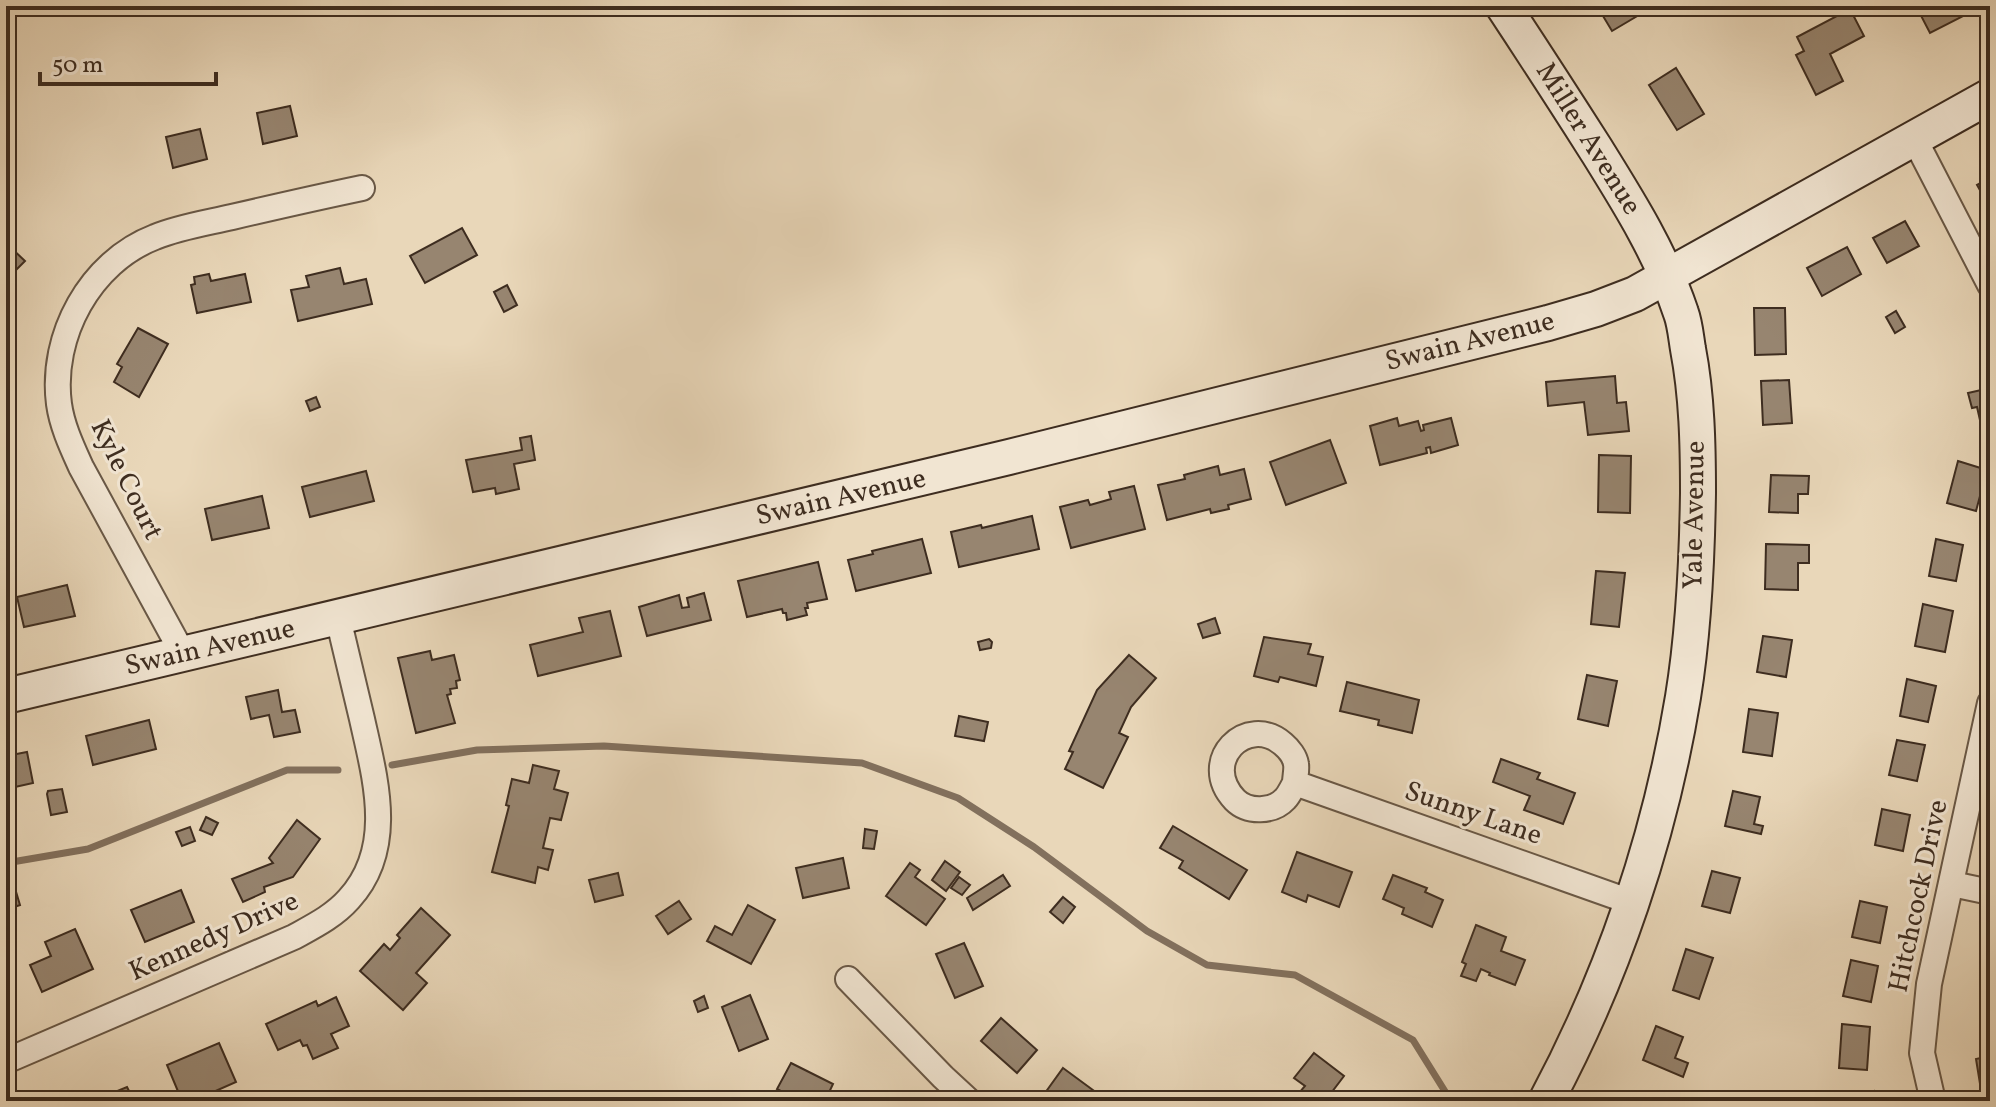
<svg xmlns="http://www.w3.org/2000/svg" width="1996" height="1107" font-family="Vollkorn,serif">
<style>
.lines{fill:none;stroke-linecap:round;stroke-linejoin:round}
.stream{stroke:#82705d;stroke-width:7}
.building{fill:#978570;stroke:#3e2d20;stroke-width:2}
.street-casing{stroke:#695846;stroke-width:28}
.secondary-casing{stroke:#3e2d20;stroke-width:38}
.street{stroke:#f1e5d2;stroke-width:24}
.secondary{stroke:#f1e5d2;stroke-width:34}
.labels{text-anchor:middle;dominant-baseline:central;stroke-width:6;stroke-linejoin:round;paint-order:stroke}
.street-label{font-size:28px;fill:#3e2d20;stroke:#f1e5d2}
</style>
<rect width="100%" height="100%" fill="#e9d7b9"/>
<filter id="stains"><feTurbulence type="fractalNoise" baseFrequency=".0025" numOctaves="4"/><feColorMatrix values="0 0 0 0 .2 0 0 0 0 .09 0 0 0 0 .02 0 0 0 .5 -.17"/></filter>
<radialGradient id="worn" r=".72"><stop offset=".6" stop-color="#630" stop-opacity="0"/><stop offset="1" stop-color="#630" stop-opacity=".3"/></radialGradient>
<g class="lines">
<g class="stream">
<path d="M392 765 477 750 604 746 862 763 958 798 1034 847 1147 931 1207 965 1295 975 1413 1040 1451 1101"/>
<path d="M6 863 88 849 287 770H338"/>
</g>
</g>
<g class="building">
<path d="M1597 6H1648L1649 9 1612 31Z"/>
<path d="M1916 6H1981V7L1930 33Z"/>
<path d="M1850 9 1864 36 1830 54 1843 81 1816 95 1796 55 1804 51 1797 37Z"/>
<path d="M1676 68 1704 114 1677 130 1649 85Z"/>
<path d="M290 106 297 136 263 144 257 113Z"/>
<path d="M200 129 207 159 173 168 166 137Z"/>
<path d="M1990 178V208L1977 185Z"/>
<path d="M1905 221 1919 246 1887 263 1873 238Z"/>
<path d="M462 228 477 255 425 283 410 256Z"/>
<path d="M7 244 25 261 8 278 6 277Z"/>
<path d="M1847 247 1861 274 1822 296 1807 268Z"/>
<path d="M340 268 344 284 366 279 372 304 298 321 291 290 309 287 306 276Z"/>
<path d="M209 274 211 281 245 274 251 302 197 313 191 285 195 284 194 277Z"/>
<path d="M507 285 517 305 504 312 494 292Z"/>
<path d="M1754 308H1785L1786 354 1755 355Z"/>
<path d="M1896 311 1905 327 1895 333 1886 317Z"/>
<path d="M138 328 168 344 139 397 114 382 122 367 117 364Z"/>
<path d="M1615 376 1617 403 1626 402 1629 431 1588 435 1584 402 1548 406 1546 382Z"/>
<path d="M1789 380 1792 423 1763 425 1761 381Z"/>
<path d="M1990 388V441L1985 442 1977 407 1972 408 1968 393Z"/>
<path d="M316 397 320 407 310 411 306 401Z"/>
<path d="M1397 418 1399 426 1418 421 1421 431 1424 430 1423 425 1451 418 1458 445 1431 453 1430 447 1426 448 1427 453 1380 465 1370 426Z"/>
<path d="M531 436 535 460 514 464 519 489 496 494 495 488 473 492 466 460 522 450 520 438Z"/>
<path d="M1330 440 1346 483 1286 505 1270 462Z"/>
<path d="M1599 455 1631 456 1630 513 1598 512Z"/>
<path d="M1958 461 1987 470 1976 511 1947 503Z"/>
<path d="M1218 466 1220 475 1244 469 1251 499 1228 505 1229 509 1211 513 1210 509 1167 520 1158 485 1185 479 1184 475Z"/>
<path d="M366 471 374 501 310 517 302 487Z"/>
<path d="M1771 475 1809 476 1808 494H1798V513L1769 512Z"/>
<path d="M1134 486 1145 529 1071 548 1060 507 1088 500 1090 505 1111 499 1109 492Z"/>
<path d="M262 496 269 528 212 540 205 509Z"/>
<path d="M1032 516 1039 549 959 567 951 532 981 525 982 528Z"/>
<path d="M922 539 931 573 856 591 848 560 873 554 872 551Z"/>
<path d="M1936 539 1963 545 1956 581 1929 576Z"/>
<path d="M1766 544 1809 545V563H1798V590L1765 589Z"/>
<path d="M818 562 827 599 807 603 808 608H805L807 615 787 620 786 613H783L782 609 747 617 738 581Z"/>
<path d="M1596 571 1625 573 1619 627 1591 624Z"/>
<path d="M67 585 75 616 24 627 17 597Z"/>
<path d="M704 593 711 620 647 636 639 607 679 595 682 608 689 607 687 598Z"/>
<path d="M1923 604 1953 611 1945 652 1915 646Z"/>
<path d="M610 611 621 656 538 676 530 645 583 632 579 618Z"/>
<path d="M1215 618 1220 633 1203 638 1198 624Z"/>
<path d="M1763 636 1792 640 1786 677 1757 672Z"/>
<path d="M1264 637 1311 644 1308 654 1323 657 1316 686 1280 677 1278 682 1254 676Z"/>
<path d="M989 639 992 642 991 648 980 650 978 642Z"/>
<path d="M430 651 432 660 454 655 460 680 456 681 457 688 450 689 451 694 447 695 455 723 416 733 398 658Z"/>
<path d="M1129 655 1156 678 1131 707 1119 733 1128 737 1103 788 1065 769 1073 752 1069 751 1097 690Z"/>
<path d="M1587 675 1617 681 1608 726 1578 719Z"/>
<path d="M1907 679 1936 686 1928 722 1900 716Z"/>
<path d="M1347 682 1419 700 1412 733 1378 725 1379 720 1340 711Z"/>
<path d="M278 690 282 712 295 710 300 732 274 737 269 715 251 719 246 697Z"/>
<path d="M1749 709 1778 713 1772 756 1743 752Z"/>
<path d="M959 716 988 722 984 741 955 736Z"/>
<path d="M149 720 156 749 93 765 86 736Z"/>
<path d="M1897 740 1925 745 1917 781 1889 775Z"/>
<path d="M27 752 33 783 6 789V756Z"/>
<path d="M1501 759 1540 773 1537 779 1575 793 1563 824 1524 810 1530 796 1493 782Z"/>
<path d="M533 765 559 771 554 789 568 793 561 820 550 818 543 848 553 850 548 870 538 867 535 883 492 872 509 806 506 805 512 779 529 783Z"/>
<path d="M62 789 67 812 51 815 47 794 48 791Z"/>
<path d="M1733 791 1760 797 1754 824 1763 826 1761 834 1725 826Z"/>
<path d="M1882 809 1910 815 1903 851 1875 845Z"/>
<path d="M206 817 218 823 212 835 200 830Z"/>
<path d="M297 820 320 839 293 877 264 887 265 892 243 902 232 879 273 863 269 858Z"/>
<path d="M1173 826 1247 870 1229 899 1179 868 1183 861 1160 848Z"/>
<path d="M190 827 195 841 182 846 176 832Z"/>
<path d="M865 829 877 831 874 849 863 848Z"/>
<path d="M1297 852 1352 872 1339 907 1308 895 1306 902 1282 892Z"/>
<path d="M843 858 849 888 803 898 796 868Z"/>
<path d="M945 861 960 872 946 891 932 880Z"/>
<path d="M910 863 920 870 915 877 945 899 926 925 886 896Z"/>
<path d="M1712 871 1740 878 1730 913 1702 906Z"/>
<path d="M618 873 623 895 595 902 589 880Z"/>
<path d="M1003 875 1010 886 973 910 967 898Z"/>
<path d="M1393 875 1427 888 1425 892 1443 900 1432 927 1402 914 1404 908 1383 899Z"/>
<path d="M959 877 970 885 962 895 951 888Z"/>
<path d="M14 885 20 905 8 909 6 902V888Z"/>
<path d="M181 890 194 922 145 942 131 910Z"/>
<path d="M1063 897 1075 907 1063 923 1050 912Z"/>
<path d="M679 901 691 919 668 934 656 916Z"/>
<path d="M1860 901 1887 907 1880 943 1852 937Z"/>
<path d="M748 905 775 920 751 964 707 941 715 926 732 935Z"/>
<path d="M421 908 450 935 416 973 427 983 403 1010 360 971 384 944 390 950 400 938 397 935Z"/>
<path d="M1476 925 1506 937 1501 951 1525 960 1515 985 1489 975 1490 973 1481 969 1476 981 1461 976 1466 964 1462 962Z"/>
<path d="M75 929 93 969 42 992 30 965 51 956 45 942Z"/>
<path d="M964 943 983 986 955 998 936 954Z"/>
<path d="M1686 949 1713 958 1699 999 1673 990Z"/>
<path d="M1989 949H1990V1000L1981 998 1984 985H1982Z"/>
<path d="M1851 960 1878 966 1871 1002 1843 996Z"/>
<path d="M750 995 768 1039 739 1051 722 1007Z"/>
<path d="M704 996 708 1008 698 1012 694 1001Z"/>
<path d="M336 997 349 1026 331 1034 338 1048 313 1059 307 1045 303 1046 300 1040 278 1050 266 1024 316 1001 318 1006Z"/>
<path d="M1001 1018 1037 1050 1017 1073 981 1041Z"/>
<path d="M1842 1024 1870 1027 1867 1070 1839 1068Z"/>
<path d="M1656 1026 1683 1037 1675 1058 1688 1063 1683 1077 1643 1060Z"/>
<path d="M219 1043 236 1082 193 1101H182L167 1065Z"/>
<path d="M1314 1053 1344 1076 1325 1101H1296L1294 1099 1305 1086 1294 1078Z"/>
<path d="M1990 1056V1094L1982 1096 1976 1059Z"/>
<path d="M791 1063 833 1084 825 1101H799L777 1089Z"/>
<path d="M1063 1068 1101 1096 1098 1101H1056L1045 1093Z"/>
<path d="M127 1087 134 1101H93Z"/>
<path d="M1874 1091 1876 1101H1847L1846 1096Z"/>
</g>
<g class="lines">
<g class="street-casing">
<g id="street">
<path d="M1914 138 1990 285"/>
<path d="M183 654 81 467C72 447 62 426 59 404 50 336 90 262 155 237 179 227 206 223 232 217 275 207 319 197 362 188"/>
<path d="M1295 783C1292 788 1289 795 1285 799 1273 812 1248 813 1235 800 1198 761 1247 713 1283 744 1289 749 1295 757 1296 764 1297 770 1295 777 1295 783L1631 902"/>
<path d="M1952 884 1990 892"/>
<path d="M848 979 943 1077 969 1101"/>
<path d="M6 1061 294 937C314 926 334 916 349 899 396 848 375 778 362 719 354 685 346 651 338 618"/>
<path d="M1933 1101 1922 1053 1929 984 1990 703"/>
</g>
</g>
<g class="secondary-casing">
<g id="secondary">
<path d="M1503 6C1534 53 1565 101 1595 148 1628 201 1661 253 1681 313 1685 324 1686 337 1688 349 1697 396 1698 445 1698 493 1697 561 1694 630 1683 697 1660 837 1613 976 1546 1101"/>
<path d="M6 696 1009 457 1548 323 1596 309 1635 294 1990 96"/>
</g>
</g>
<use href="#street" class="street"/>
<use href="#secondary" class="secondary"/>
</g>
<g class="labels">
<g class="street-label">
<text transform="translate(1588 139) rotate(58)">Miller Avenue</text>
<text transform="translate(1470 342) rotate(-14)">Swain Avenue</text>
<text transform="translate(126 480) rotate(64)">Kyle Court</text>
<text transform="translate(841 498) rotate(-13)">Swain Avenue</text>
<text transform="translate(1695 515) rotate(-89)">Yale Avenue</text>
<text transform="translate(210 648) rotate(-13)">Swain Avenue</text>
<text transform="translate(1473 814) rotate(19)">Sunny Lane</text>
<text transform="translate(1919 896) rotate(-78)">Hitchcock Drive</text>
<text transform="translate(214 937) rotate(-24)">Kennedy Drive</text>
</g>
</g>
<rect width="1996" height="1107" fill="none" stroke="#e9d7b9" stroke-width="32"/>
<rect x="8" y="8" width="1980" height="1091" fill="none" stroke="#3e2d20" stroke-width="4"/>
<rect x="16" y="16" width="1964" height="1075" fill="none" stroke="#3e2d20" stroke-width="2"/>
<path d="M40 72v12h176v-12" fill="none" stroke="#3e2d20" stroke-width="4"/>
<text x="52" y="72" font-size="24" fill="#3e2d20" stroke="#f1e5d2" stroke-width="6" paint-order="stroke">50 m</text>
<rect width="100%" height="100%" filter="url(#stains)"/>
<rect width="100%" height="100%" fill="url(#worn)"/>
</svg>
